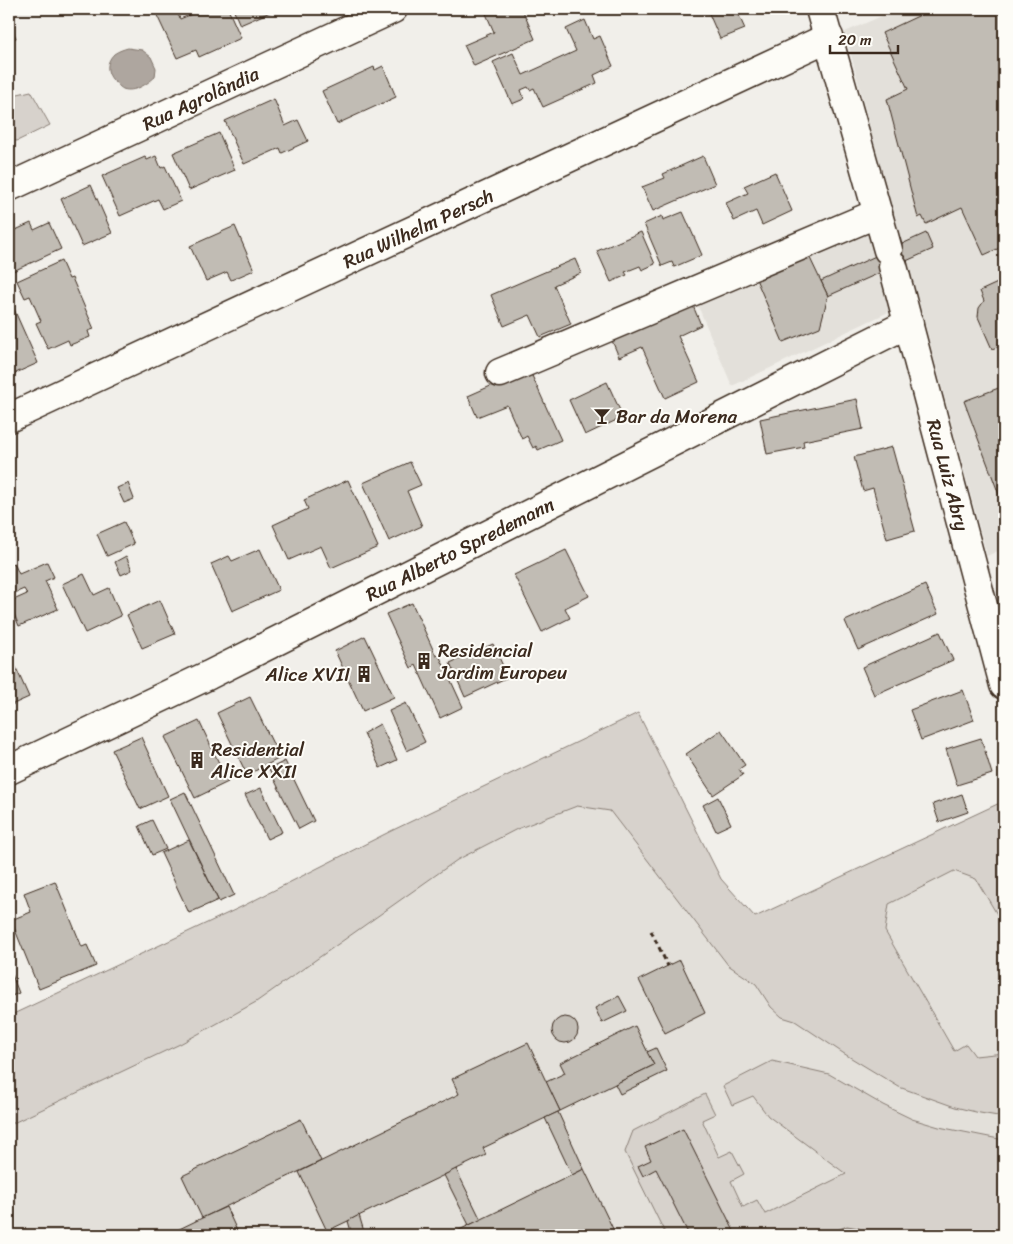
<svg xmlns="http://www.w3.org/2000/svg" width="1013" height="1244" font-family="Sriracha,sans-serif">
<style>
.built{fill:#e3e0da}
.green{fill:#d7d2cc;stroke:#897e75}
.water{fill:#aea69f;stroke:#80746b}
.building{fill:#c1bcb4;stroke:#3b2a1e}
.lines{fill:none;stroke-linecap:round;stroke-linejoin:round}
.street-casing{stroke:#3b2a1e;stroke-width:31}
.secondary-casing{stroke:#3b2a1e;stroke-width:31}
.path{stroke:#3b2a1e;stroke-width:3;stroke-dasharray:5 4;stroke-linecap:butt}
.street{stroke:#fdfcf7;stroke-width:28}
.secondary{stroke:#fdfcf7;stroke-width:28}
.labels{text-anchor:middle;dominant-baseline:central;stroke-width:4;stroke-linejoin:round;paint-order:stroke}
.street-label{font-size:19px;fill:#3b2a1e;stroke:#fdfcf7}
.poi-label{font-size:19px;fill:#3b2a1e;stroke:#fdfcf7;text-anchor:start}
</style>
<rect width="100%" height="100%" fill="#f1efea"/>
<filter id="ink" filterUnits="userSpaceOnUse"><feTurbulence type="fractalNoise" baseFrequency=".02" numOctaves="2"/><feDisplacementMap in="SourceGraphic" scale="10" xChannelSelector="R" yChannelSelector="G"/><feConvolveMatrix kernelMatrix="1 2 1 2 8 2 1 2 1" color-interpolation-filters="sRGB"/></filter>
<g filter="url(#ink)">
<g class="built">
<path d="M898 9H1004V548L987 556 918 298 732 386 695 299 892 211 845 32Z"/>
<path d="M638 713 721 879 755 917 1004 801V1235H9V1016L241 907 391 831Z"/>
</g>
<g class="green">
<path d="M31 91 50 125 17 141 9 140V96Z"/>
<path d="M638 713 721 879 755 917 1004 801V926L976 879 954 871 889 904 885 931 954 1051 966 1044 975 1056 1004 1053V1117L980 1113 955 1107 899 1087 843 1053 795 1021 782 1017 771 1007 756 984 728 965 610 811 577 806 517 829 457 860 256 1002 180 1044 9 1125V1016L241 907 391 831Z"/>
<path d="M772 1061 829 1074 883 1105 912 1119 939 1127 1004 1140V1235H666L625 1152 633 1131 705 1094 715 1114 702 1120 719 1157 732 1151 744 1174 731 1181 743 1207 757 1200 765 1214 846 1174 768 1116 753 1096 732 1105 723 1086Z"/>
</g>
<g class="water">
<path d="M128 48 142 50 151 57 156 68 155 77C147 84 134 93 123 89 121 88 119 86 117 84 107 76 104 64 114 54 118 51 124 49 128 48Z"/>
<path d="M847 1226 859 1228 864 1235H831L832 1232Z"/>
</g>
<g class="building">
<path d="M154 9H176L180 19 204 9H228L241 38 199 57 196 50 177 58Z"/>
<path d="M233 9H277L240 25Z"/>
<path d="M484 9H522L535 39 474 66 464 45 494 32Z"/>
<path d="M707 9H737H736L745 29 720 39Z"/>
<path d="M933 9H1004V246L984 255 962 207 926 224 922 216 918 218 887 99 908 89 882 33Z"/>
<path d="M585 20 593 39 600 36 613 66 594 75 597 83 543 107 534 88 530 90 528 87 521 90 524 99 512 104 493 62 513 53 523 75 576 51 566 29Z"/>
<path d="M9 21 16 38 9 41Z"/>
<path d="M383 66 396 97 337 124 322 91 374 67 375 70Z"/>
<path d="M274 99 285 126 298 120 308 141 282 153 280 148 244 164 225 121Z"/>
<path d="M219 133 235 170 189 190 173 153Z"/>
<path d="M156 156 161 168 165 166 181 201 163 209 158 199 120 216 102 176 145 157 147 160Z"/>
<path d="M703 156 715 184 653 211 642 187 665 178 663 174Z"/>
<path d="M775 172 792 211 762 225 756 211 734 221 726 203 748 193 744 186Z"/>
<path d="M91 185 112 233 82 246 61 199Z"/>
<path d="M683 212 702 255 674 267 672 262 662 266 644 224 662 216 663 220Z"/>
<path d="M31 223 34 230 49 223 61 249 9 273V233Z"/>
<path d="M235 226 254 270 231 280 227 272 206 281 190 246Z"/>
<path d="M641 232 655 264 642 270 640 266 625 272 627 275 611 282 597 251Z"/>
<path d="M926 233 933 249 828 296 821 281Z"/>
<path d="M809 256 828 296 820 327 783 342 756 279Z"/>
<path d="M575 259 581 273 554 285 571 324 540 337 530 315 504 326 491 295Z"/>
<path d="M61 261 69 279 72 278 94 329 88 331 90 337 70 345 68 340 48 349 36 323 41 321 30 296 25 298 17 281Z"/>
<path d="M1004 280V344L992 349 978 317 979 308 984 301 980 291Z"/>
<path d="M9 298 38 363 9 376Z"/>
<path d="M691 301 701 325 678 336 699 382 665 398 642 347 619 357 610 336Z"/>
<path d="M529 369 561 440 538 450 536 446 533 448 527 436 522 439 507 405 477 417 468 396Z"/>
<path d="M607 382 623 417 585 435 569 400Z"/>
<path d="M1004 386V508L964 401Z"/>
<path d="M857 399 863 429 803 441 804 447 767 454 760 419Z"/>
<path d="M892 447 915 531 887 539 873 488 863 491 854 457Z"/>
<path d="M410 462 421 485 407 491 422 526 389 541 363 483Z"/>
<path d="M348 480 378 547 331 568 321 546 289 560 273 525 308 509 304 500Z"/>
<path d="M128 483 134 499 124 503 117 488Z"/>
<path d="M124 522 134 544 107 556 97 534Z"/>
<path d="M260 549 279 590 232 611 211 564 229 556 232 561Z"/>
<path d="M566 550 589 596 565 608 570 618 542 632 514 575Z"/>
<path d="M126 556 132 570 121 575 115 562Z"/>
<path d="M47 562 54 577 45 581 58 609 19 626 9 602 27 594 24 589 10 595 9 592V565L14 563 19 574Z"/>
<path d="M84 574 94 595 109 588 121 616 85 633 62 584Z"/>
<path d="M925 585 938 614 858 650 845 621Z"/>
<path d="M160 600 175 634 142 648 127 615Z"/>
<path d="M412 603 436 656 439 655 463 707 440 718 416 665 411 668 386 614Z"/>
<path d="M940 632 953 660 874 695 862 667Z"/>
<path d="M365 636 394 697 363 711 335 651Z"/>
<path d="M493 644 508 677 465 697 450 663Z"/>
<path d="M9 652 29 697 9 706Z"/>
<path d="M963 690 974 720 921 740 910 710Z"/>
<path d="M250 697 280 758 247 775 217 713Z"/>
<path d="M406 703 425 742 407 751 389 711Z"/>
<path d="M199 721 228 782 195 798 165 737Z"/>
<path d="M380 724 397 760 380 768 364 733Z"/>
<path d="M721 730 745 765 739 769 743 775 713 795 686 754Z"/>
<path d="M141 737 168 796 140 809 112 750Z"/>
<path d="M981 738 992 774 957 785 946 749Z"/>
<path d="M285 761 314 821 299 829 269 769Z"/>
<path d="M261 788 282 832 267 839 245 795Z"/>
<path d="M185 792 234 895 219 902 170 799Z"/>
<path d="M962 794 968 812 939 822 933 804Z"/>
<path d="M718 797 731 824 716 831 703 805Z"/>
<path d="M152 820 166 849 152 855 139 826Z"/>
<path d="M189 840 218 900 189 913 161 853Z"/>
<path d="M55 881 82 947 87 945 96 966 39 989 11 920 31 912 24 893Z"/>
<path d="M680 960 705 1013 665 1033 639 980Z"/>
<path d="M9 967 19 993 9 997Z"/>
<path d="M619 996 627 1011 602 1023 595 1008Z"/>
<circle cx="565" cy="1030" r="13"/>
<path d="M635 1026 654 1065 560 1111 546 1082 565 1073 560 1063Z"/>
<path d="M528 1043 560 1111 483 1148 486 1155 327 1231 299 1172 459 1094 452 1079Z"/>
<path d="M656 1048 667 1071 620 1094 615 1084 654 1065 647 1052Z"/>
<path d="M558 1112 584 1169 572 1175 545 1118Z"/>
<path d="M301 1119 321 1161 202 1218 182 1176Z"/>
<path d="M683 1129 736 1235H689L656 1169 643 1176 638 1166 651 1160 645 1147Z"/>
<path d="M456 1169 481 1220 469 1225 444 1175Z"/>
<path d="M584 1169 616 1235H449L572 1175Z"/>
<path d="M226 1207 239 1235H167L202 1218Z"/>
<path d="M359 1215 365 1235H352L348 1221Z"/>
</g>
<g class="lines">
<g class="street-casing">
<g id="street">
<path id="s1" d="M9 187 393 9"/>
<path d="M500 373 878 213"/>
<path id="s2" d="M9 418 829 37"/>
</g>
</g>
<g class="secondary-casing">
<g id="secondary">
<path d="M820 9 888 250"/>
<path id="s3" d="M893 266 1004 685"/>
<path id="s4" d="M9 770 209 675 909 323"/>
</g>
</g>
<path class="path" d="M651 931 668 966"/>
<use href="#street" class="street"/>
<use href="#secondary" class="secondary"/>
</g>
</g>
<defs>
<g id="bar-bare" transform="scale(1.35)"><path d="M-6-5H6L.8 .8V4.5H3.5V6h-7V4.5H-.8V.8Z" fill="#3b2a1e" stroke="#fdfcf7" stroke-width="2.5" paint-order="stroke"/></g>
<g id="building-bare" transform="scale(1.35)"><path d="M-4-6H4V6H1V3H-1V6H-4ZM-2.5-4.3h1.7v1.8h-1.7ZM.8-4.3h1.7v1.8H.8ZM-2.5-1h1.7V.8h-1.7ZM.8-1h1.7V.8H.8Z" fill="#3b2a1e" stroke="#fdfcf7" stroke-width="2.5" paint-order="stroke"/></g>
</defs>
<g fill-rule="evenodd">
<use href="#bar-bare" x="602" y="416"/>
<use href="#building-bare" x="424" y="661"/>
<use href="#building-bare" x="364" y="674"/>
<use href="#building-bare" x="197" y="760"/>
</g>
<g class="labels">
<g class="street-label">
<text stroke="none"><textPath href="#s1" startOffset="211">Rua Agrolândia</textPath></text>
<text stroke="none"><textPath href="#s2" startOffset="451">Rua Wilhelm Persch</textPath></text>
<text stroke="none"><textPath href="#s3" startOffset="216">Rua Luiz Abry</textPath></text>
<text stroke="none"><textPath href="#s4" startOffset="502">Rua Alberto Spredemann</textPath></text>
</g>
<g class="poi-label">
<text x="616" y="416">Bar da Morena</text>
<text x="438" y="650">Residencial<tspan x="438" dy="22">Jardim Europeu</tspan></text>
<text x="350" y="674" text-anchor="end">Alice XVII</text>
<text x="211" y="749">Residential<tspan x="211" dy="22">Alice XXII</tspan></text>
</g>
</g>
<rect width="1013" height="1244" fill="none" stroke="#fdfcf7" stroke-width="30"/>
<rect x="15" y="15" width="983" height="1214" fill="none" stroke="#3b2a1e" stroke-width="2" filter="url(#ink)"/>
<path d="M830 45v8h68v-8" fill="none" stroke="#3b2a1e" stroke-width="2.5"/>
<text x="838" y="45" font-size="15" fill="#3b2a1e" stroke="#fdfcf7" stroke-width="4" paint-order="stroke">20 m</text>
</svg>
